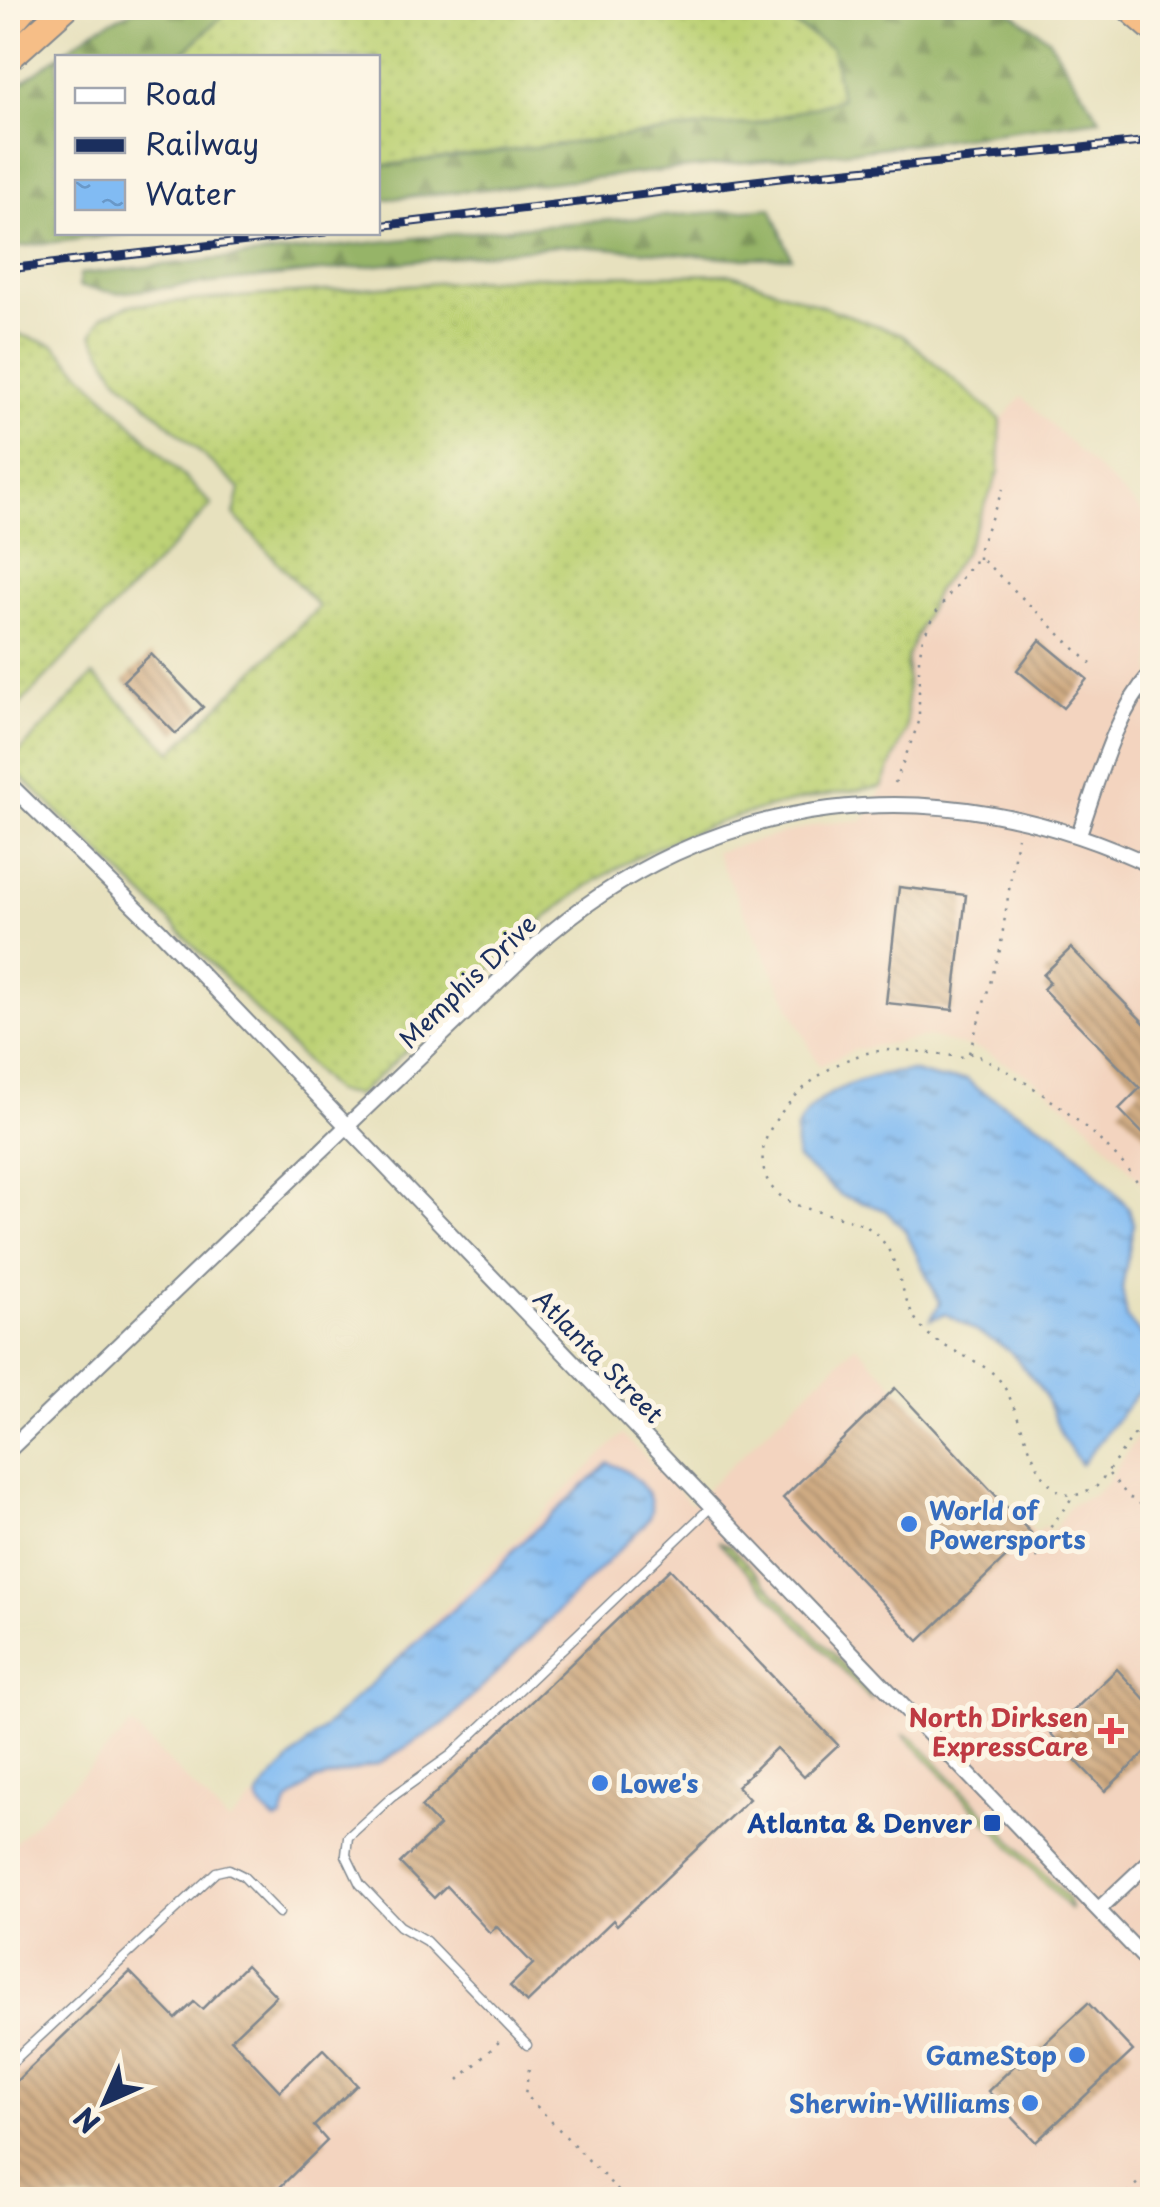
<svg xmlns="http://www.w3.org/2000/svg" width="1160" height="2207" font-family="'Playpen Sans',sans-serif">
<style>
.built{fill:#f3d4bf}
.grass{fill:url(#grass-dots);stroke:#6c806a;stroke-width:2.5}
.forest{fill:url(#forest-firs);stroke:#587262;stroke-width:2.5}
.water{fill:url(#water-ripples);stroke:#4e75a8;stroke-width:2.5}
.building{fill:url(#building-back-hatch)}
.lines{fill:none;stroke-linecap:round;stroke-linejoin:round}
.service-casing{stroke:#81888e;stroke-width:11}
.minor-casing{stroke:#81888e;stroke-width:18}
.motorway-casing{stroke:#81888e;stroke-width:29}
.path{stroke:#81888e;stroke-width:2.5;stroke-dasharray:2.5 8;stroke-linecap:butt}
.service{stroke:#fff;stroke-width:8}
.minor{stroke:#fff;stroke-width:14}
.motorway{stroke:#f6be87;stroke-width:25}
.rail-casing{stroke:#1b2f5e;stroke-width:9}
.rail{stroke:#fcf5e5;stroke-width:5;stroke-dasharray:15;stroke-linecap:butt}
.shop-dot{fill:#3f7fe0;stroke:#fcf5e5;stroke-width:4}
.health-dot{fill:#e0444e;stroke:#fcf5e5;stroke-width:4}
.transit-dot{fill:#1a4fb4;stroke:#fcf5e5;stroke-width:4}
.labels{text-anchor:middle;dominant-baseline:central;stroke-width:10;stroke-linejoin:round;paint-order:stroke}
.street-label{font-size:25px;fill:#1b2f5e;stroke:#fcf5e5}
.shop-label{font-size:25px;font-weight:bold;fill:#366cbe;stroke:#fcf5e5;text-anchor:start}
.health-label{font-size:25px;font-weight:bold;fill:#be3a42;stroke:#fcf5e5;text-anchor:end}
.transit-label{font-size:25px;font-weight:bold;fill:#164399;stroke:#fcf5e5;text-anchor:end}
</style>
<defs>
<pattern id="grass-dots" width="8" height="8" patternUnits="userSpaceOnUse" patternTransform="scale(2.5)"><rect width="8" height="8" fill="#bdd276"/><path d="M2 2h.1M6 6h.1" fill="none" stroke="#a2b568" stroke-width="1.8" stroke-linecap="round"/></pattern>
<pattern id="forest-firs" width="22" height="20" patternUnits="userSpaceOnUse" patternTransform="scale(2.5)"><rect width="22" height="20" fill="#96b467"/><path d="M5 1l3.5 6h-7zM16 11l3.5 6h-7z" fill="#7a9358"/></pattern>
<pattern id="water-ripples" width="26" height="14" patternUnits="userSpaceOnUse" patternTransform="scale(2.5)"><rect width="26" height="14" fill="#81bbf3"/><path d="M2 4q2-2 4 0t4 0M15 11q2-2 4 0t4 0" fill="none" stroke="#6998c8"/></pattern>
<pattern id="building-back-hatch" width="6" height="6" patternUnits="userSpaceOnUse" patternTransform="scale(2.5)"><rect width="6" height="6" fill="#d0ac83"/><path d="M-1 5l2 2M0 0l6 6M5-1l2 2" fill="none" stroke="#a88c6e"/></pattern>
</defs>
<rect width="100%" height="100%" fill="#fcf5e5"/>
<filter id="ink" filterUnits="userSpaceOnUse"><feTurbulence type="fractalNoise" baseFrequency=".01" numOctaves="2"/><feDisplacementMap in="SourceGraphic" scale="20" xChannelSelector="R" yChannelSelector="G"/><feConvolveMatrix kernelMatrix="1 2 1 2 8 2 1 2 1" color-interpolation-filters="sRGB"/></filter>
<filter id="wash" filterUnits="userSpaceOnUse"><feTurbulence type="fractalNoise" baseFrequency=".0048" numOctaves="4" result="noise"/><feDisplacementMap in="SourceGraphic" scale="40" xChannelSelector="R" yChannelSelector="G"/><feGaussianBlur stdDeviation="2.25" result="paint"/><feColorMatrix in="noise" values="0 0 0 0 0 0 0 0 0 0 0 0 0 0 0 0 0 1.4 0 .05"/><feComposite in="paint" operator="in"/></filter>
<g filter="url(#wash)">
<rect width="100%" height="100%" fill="#e7e1be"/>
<g class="built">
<path d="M1022 397 1152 521V1193L1083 1119 1031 1077 982 1050 927 1037 854 1050 819 1066 715 852 819 824 864 820 883 787 909 690 907 657 936 591 964 553 985 508 999 473 1001 420Z"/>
<path d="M856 1345 1036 1533 1044 1526 1052 1533 1070 1505 1094 1495 1107 1483 1152 1415V2199L8 2200V1849L132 1725 229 1823 623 1434 691 1504Z"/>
</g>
<g class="grass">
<path d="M231 8H767L832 48 841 99 754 124 713 126 378 166V58H178Z"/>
<path d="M732 274 901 334 1001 420 999 473 964 553 936 591 907 657V728L882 787C760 801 641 838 546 918 482 973 426 1036 362 1091L356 1095 335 1092 159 910 8 764 93 675 172 752 319 607 234 515 240 489 117 377 92 335 102 317 130 305 519 277Z"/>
<path d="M8 331 54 345 212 505 8 717Z"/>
<path d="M718 1541 730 1546 869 1692 872 1701Z"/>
<path d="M903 1734 913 1738 1067 1898 1071 1910Z"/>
</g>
<g class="forest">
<path d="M138 8H231L178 57 58 58V232L130 233 8 248V93L95 29Z"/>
<path d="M767 8H1005L1048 38 1100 119 863 150 378 200V166L713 126 755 124 841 99 832 48Z"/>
<path d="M771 208 791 257 737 258 564 245 117 293 79 287 80 274 520 227Z"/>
</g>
<g class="water">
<path d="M910 1071 939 1079H967L976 1088 1056 1134 1087 1162 1128 1207 1134 1223 1122 1288 1127 1319 1152 1346V1382L1135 1396 1081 1465 1062 1437 1044 1393 1009 1350 946 1314 931 1319 940 1303 905 1230 885 1210 842 1196 797 1159C796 1150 794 1137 798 1127 815 1089 874 1074 910 1071Z"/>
<path d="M609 1463C635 1473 666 1500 643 1526L447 1722 378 1764 314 1781 287 1803 282 1819 276 1821C271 1816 256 1806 258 1797 262 1779 470 1594 500 1567L514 1549Z"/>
</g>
<g id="blocks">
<g class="building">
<path d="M1040 640 1087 679 1063 708 1017 670Z"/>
<path d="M151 654 203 707 176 734 123 681Z"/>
<path d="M899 887 966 895 953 1010 886 1003Z"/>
<path d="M1071 948 1152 1031V1143L1119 1109 1140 1088 1043 989 1050 982 1043 975Z"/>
<path d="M895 1388 1031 1533 919 1641 783 1498Z"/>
<path d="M670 1569 838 1745 804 1777 776 1748 737 1786 749 1799 617 1925 613 1920 527 2003 510 1986 533 1964 496 1926 490 1933 446 1886 434 1898 400 1863 439 1826 421 1807Z"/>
<path d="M1117 1669 1152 1707V1746L1105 1791 1050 1733Z"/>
<path d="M246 1965 276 1996 231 2039 280 2091 323 2049 357 2085 314 2126 327 2141 267 2200H8V2089L130 1972 176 2019 194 2002 202 2009Z"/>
<path d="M1088 2003 1133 2051 1036 2142 988 2091 1016 2064 1019 2067Z"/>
</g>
</g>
</g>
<g filter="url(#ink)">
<use href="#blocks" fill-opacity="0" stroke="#81888e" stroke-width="2.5"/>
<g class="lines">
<g class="service-casing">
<g id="service">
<path d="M527 2045 426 1941 400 1926 360 1884 346 1855 348 1837 392 1797 451 1755 711 1507"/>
<path d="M8 2066 216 1872 229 1869 243 1876 279 1913"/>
</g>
</g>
<g class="minor-casing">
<g id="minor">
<path d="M8 783 160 931 1152 1966"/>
<path d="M1079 834C1099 778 1113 717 1152 672"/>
<path d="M8 1451 534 947C711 788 940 765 1152 866"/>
<path d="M1099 1909 1152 1859"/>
</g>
</g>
<g class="motorway-casing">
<g id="motorway">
<path d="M1129 8 1152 28"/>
<path d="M8 26 24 8"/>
<path d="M8 59 65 8"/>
</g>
</g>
<g class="path">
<path d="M979 559V548L1003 489"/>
<path d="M895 783 919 722V659L923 637 936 613 973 562 982 560 986 563 1091 664"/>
<path d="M969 1053 1000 950 1017 837"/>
<path d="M1152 1208C1132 1153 1026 1076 972 1053L964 1057C941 1055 918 1050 895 1050 851 1049 811 1076 784 1109 772 1124 760 1143 763 1164 769 1216 834 1208 867 1227 900 1247 897 1290 916 1320 935 1350 971 1353 996 1376 1027 1407 1033 1529 1097 1486L1152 1411"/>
<path d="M1109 1474 1129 1497 1152 1511"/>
<path d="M1038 1558 1030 1548 1050 1528 1074 1495"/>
<path d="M529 2069 525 2094 627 2200"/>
<path d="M459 2080 504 2037"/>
<path d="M1120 2200 1152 2169"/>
</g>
<use href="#service" class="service"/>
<use href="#minor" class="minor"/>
<use href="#motorway" class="motorway"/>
<g class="rail-casing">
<g id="rail">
<path d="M378 226 788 177 1152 141"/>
<path d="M8 269 325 232"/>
</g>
</g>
<use href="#rail" class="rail"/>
</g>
</g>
<g class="shop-dot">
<circle cx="909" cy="1524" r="10"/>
<circle cx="600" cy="1783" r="10"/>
<circle cx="1077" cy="2055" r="10"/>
<circle cx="1030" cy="2103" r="10"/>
</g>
<path class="health-dot" d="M1106 1716h10v10h10v10h-10v10h-10v-10h-10v-10h10z"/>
<rect class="transit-dot" x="982" y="1813" width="20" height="20" rx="5"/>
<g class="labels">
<g class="street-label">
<text transform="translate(467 981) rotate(-44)">Memphis Drive</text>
<text transform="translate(599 1356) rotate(46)">Atlanta Street</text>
</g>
<g class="shop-label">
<text x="929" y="1510">World of<tspan x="929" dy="29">Powersports</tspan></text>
<text x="620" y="1783">Lowe's</text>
<text x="1057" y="2055" text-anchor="end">GameStop</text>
<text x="1010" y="2103" text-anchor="end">Sherwin-Williams</text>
</g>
<g class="health-label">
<text x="1088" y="1717">North Dirksen<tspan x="1088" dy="29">ExpressCare</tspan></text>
</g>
<g class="transit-label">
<text x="972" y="1823">Atlanta &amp; Denver</text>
</g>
</g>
<rect width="1160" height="2207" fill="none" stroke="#fcf5e5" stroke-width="40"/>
<rect x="55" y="55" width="325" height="180" fill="#fcf5e5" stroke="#a2a6af" stroke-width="2.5"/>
<rect x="75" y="88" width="50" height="15" fill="#ffffff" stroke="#a2a6af" stroke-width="2.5"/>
<text x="145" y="105" font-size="30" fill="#1b2f5e">Road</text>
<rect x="75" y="138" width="50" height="15" fill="#1b2f5e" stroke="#a2a6af" stroke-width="2.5"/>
<text x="145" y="155" font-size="30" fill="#1b2f5e">Railway</text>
<rect x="75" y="180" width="50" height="30" fill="url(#water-ripples)" stroke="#a2a6af" stroke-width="2.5"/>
<text x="145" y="205" font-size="30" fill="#1b2f5e">Water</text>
<g transform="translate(105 2102) rotate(225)" stroke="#fcf5e5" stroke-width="8" paint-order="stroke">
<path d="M0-8L18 38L0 25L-18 38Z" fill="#1b2f5e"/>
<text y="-15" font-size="28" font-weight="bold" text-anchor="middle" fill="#1b2f5e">N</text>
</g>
</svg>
